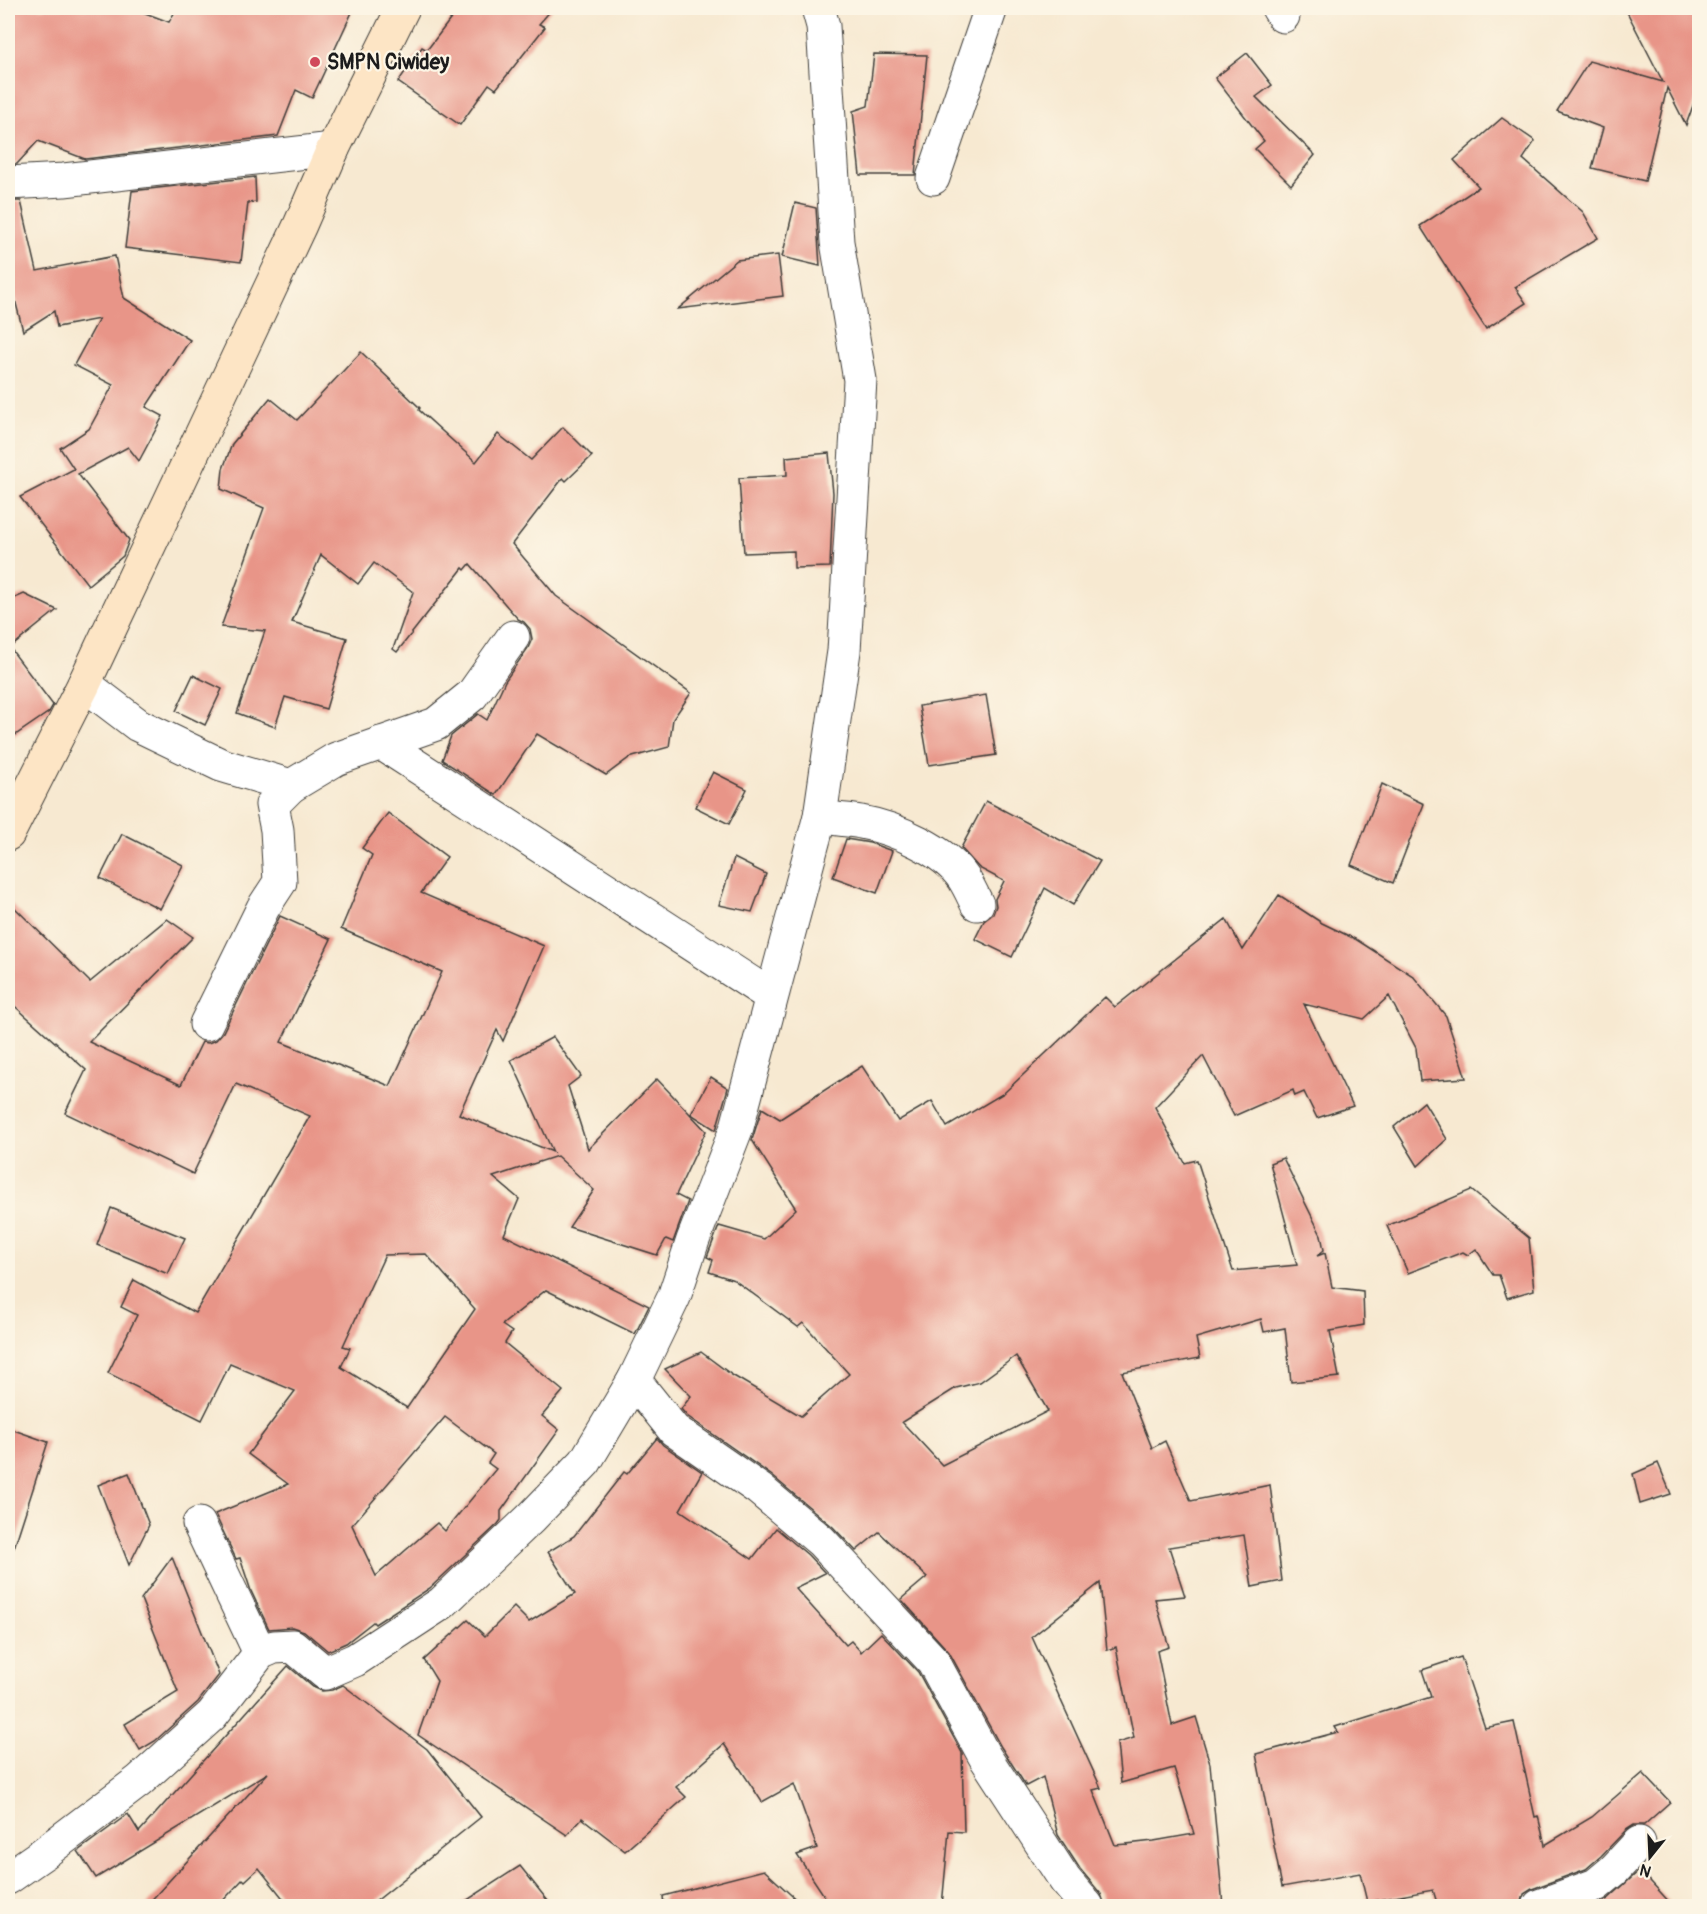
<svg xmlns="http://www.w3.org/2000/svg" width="1707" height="1914" font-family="Pangolin,sans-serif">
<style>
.building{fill:#e89588;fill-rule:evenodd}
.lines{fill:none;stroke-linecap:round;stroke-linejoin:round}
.street-casing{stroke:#3d3b37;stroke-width:35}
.secondary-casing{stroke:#3d3b37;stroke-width:35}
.street{stroke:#fff;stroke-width:33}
.secondary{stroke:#fde5c5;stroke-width:33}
.poi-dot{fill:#d1495b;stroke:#fcf5e5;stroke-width:2}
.labels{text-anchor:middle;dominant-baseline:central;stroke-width:4.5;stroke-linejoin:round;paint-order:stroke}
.poi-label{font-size:21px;font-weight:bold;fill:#1c1c1c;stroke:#fcf5e5;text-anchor:start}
</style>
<rect width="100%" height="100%" fill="#fcf5e5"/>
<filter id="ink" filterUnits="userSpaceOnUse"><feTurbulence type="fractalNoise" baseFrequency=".0167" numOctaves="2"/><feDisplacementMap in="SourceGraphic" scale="12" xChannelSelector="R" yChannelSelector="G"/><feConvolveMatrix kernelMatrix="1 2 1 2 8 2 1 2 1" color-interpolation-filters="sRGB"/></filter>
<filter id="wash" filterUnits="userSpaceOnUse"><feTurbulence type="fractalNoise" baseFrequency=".008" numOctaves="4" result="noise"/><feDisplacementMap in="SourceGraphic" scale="24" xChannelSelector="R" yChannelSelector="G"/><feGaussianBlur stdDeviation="1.35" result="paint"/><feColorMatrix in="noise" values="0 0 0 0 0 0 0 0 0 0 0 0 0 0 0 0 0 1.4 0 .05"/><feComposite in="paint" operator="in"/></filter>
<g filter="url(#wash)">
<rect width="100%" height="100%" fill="#f7e9d1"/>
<g id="blocks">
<g class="building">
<path d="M8 8H132L169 22 177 8H354L312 98 296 90 278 136 85 159 38 141 17 164H8Z"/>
<path d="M459 8H553L539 24 545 27 496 89 489 84 460 125 398 82 422 47 427 50Z"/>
<path d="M1625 8H1700V86L1686 125 1667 88 1645 181 1592 168 1603 128 1557 111 1589 61 1663 82Z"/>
<path d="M1247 53 1272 85 1256 97 1315 155 1291 185 1255 149 1264 141 1215 78Z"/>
<path d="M874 54 927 55 915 175H860L853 111 868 106Z"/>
<path d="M1502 118 1535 141 1523 159 1583 212 1598 238 1515 287 1526 303 1486 329 1420 226 1479 187 1454 160Z"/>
<path d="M255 177 256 202 248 203 241 262 125 248 132 191Z"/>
<path d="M8 201H21L37 271 115 256 124 298 190 340 146 407 163 416 139 461 128 447 78 474 129 540 123 556 88 585 20 497 74 469 60 448 89 429 113 385 74 365 99 319 57 327 54 311 23 331 8 272Z"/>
<path d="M795 203 816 208 820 266 782 257Z"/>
<path d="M778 255 783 296 678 309 737 260Z"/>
<path d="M361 352 420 408 419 410 476 462 498 434 531 460 563 427 592 456 566 481 563 478 512 544 556 596 691 693 673 719 669 747 629 758 606 775 537 734 496 795 442 760 451 736 478 714 487 720 505 681 528 648 532 639 530 629 524 622 518 619 470 564 465 570 463 568 397 652 393 649 413 592 374 563 358 584 321 555 292 622 347 638 326 709 285 697 275 727 237 713 265 631 221 627 264 508 221 489 223 469 232 444 270 398 297 420Z"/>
<path d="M829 453 833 493 830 567 794 568V551L744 553 739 478 787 475 786 457Z"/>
<path d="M24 594 57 610 10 648 53 705 49 712 8 740V601Z"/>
<path d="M193 675 222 689 205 725 176 711Z"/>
<path d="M986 695 996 755 929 765 919 706Z"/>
<path d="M713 772 747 789 729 824 695 807Z"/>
<path d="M1382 784 1424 804 1393 883 1351 865Z"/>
<path d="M986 801 1100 861 1073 905 1045 888 1012 957 975 939 984 921 993 914 996 906 995 899 1004 881 979 868 961 848Z"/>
<path d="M388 813 447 857 421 893 544 946 503 1041 497 1030 459 1114 553 1152 511 1060 553 1037 581 1076 568 1086 588 1149 657 1079 706 1131 676 1195 688 1201 673 1242 666 1239 657 1255 569 1227 594 1190 557 1156 493 1177 519 1199 504 1235 649 1306 635 1334 546 1290 502 1325 512 1332 505 1343 563 1391 542 1416 559 1430 501 1511V1520L498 1524 430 1588 375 1624 373 1622 346 1643 328 1651 304 1631 292 1627 269 1629 251 1591 240 1558 236 1559 215 1514 288 1484 248 1454 295 1391 230 1364 202 1420 108 1373 137 1315 121 1307 134 1280 195 1313 310 1116 236 1084 193 1174 65 1113 86 1070 8 1000V901L90 982 167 919 193 937 89 1042 181 1085 202 1042 208 1043 216 1040 223 1032 280 916 331 939 281 1042 390 1086 442 972 341 929 372 855 362 848ZM426 1254 475 1309 407 1408 341 1367 350 1348 343 1346 385 1255ZM445 1417 494 1454 488 1463 496 1469 445 1531 437 1523 376 1576 352 1525Z"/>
<path d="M122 834 183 865 160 909 100 878Z"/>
<path d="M846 839 870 843 892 851 877 893 833 877Z"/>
<path d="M734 858 766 874 752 912 719 905Z"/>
<path d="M1279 895 1322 923 1357 940 1413 976 1446 1016 1466 1078 1420 1081 1416 1048 1389 996 1364 1019 1304 1004 1353 1106 1317 1118 1304 1092 1295 1096 1293 1090 1234 1116 1203 1056 1155 1107 1185 1163 1197 1160 1233 1271 1297 1265 1270 1163 1283 1158 1321 1235 1324 1250 1317 1256 1325 1253 1332 1287 1363 1291 1364 1325 1330 1331 1339 1377 1291 1382 1285 1328 1264 1332 1261 1319 1196 1338 1200 1358 1122 1372 1152 1448 1165 1441 1191 1501 1270 1485 1282 1581 1252 1587 1244 1535 1169 1547 1185 1596 1155 1599 1169 1647 1157 1651 1172 1725 1196 1717 1210 1764 1223 1906H1105L1101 1894 1080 1869 1058 1835 1043 1777 1026 1786 1001 1747 949 1652 901 1599 927 1577 879 1532 856 1551 833 1527 771 1475 687 1416 681 1409 691 1396 665 1369 701 1352 732 1375 801 1416 849 1374 803 1323 798 1327 734 1280 709 1272 713 1260 707 1257 719 1226 764 1239 796 1209 752 1140 762 1108 780 1119 862 1066 898 1121 932 1101 947 1127 1004 1093 1105 997 1115 1007 1226 919 1243 950ZM1016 1356 1048 1411 942 1465 902 1422 956 1388 980 1382ZM1100 1583 1107 1650 1116 1647 1134 1738 1117 1743 1121 1783 1174 1768 1194 1834 1154 1841 1127 1844 1128 1846 1127 1844 1115 1845 1093 1790 1101 1788 1032 1637Z"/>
<path d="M711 1077 728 1088 716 1130 691 1114Z"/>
<path d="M1424 1102 1447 1139 1418 1166 1394 1127Z"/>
<path d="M1471 1190 1529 1238 1534 1290 1507 1298 1499 1275H1493L1476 1249 1468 1255 1463 1252 1408 1273 1387 1226Z"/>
<path d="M111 1208 185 1238 168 1274 97 1245Z"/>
<path d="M8 1428 48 1442 14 1548 8 1547Z"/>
<path d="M657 1438 663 1445 702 1472 680 1510 752 1559 776 1528 808 1555 825 1573 795 1588 846 1645 851 1641 861 1652 881 1633 918 1672 962 1753 964 1832 949 1831 942 1906H831L797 1855 817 1848 794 1784 762 1802 724 1744 676 1787 686 1797 625 1851 582 1818 567 1835 418 1735 437 1681 424 1660 468 1620 485 1636 514 1607 529 1622 575 1594 548 1552 574 1536 624 1472 627 1474Z"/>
<path d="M1658 1463 1671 1494 1640 1504 1633 1474Z"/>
<path d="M129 1473 149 1525 129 1565 98 1485Z"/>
<path d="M172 1557 219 1675 198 1702 155 1741 140 1750 125 1724 178 1692 141 1599Z"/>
<path d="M1461 1657 1485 1728 1514 1722 1535 1817 1538 1816 1545 1845 1592 1817 1643 1773 1670 1802 1644 1825H1634L1626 1830 1601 1856 1586 1869 1532 1889 1524 1894 1521 1906H1438L1433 1890 1367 1902 1360 1873 1282 1887 1256 1754 1338 1732 1335 1727 1431 1697 1422 1670Z"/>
<path d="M288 1666 313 1687 322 1691 332 1690 343 1685 427 1749 481 1817 370 1906H289L259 1868 245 1881 243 1879 218 1906H146L268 1773 96 1878 78 1851 128 1814 139 1832Z"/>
<path d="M520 1866 552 1906H458Z"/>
<path d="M764 1870 803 1906H664L663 1896Z"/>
<path d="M1640 1870 1673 1906H1592L1608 1899Z"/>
</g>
</g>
</g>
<g filter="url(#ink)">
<use href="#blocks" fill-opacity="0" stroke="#3d3b37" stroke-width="1.5"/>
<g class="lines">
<g class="street-casing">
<g id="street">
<path d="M1278 8 1283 16"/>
<path d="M933 178 991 8"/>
<path d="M8 183 64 180 333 149"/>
<path d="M84 684 138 725 221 765 291 786 336 759 436 724 472 695 513 637"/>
<path d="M381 743 771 996"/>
<path d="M820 816C834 820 847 819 861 822 895 828 945 850 964 879 969 887 973 896 977 904"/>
<path d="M206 1024 263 908 280 882 277 830 272 805 291 786"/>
<path d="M634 1380 674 1430 759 1489 821 1541 933 1661 985 1757 1065 1880 1087 1906"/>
<path d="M199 1524 260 1653"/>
<path d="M8 1878 44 1853 139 1781 212 1715 260 1653 274 1647 293 1646 325 1673 355 1660 442 1603 531 1518 585 1462 634 1380 674 1297 693 1240 737 1127 820 816 844 651 860 380 837 242 823 26 818 8"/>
<path d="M1539 1906 1596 1885 1614 1870 1639 1843"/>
</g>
</g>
<g class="secondary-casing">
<path id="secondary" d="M8 834 84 684 300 225 333 149 403 8"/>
</g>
<use href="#street" class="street"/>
<use href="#secondary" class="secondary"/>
</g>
</g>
<circle class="poi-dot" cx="315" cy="62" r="6"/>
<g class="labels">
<g class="poi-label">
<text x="327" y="62">SMPN Ciwidey</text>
</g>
</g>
<rect width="1707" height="1914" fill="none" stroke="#fcf5e5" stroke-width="30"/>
<g transform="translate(1650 1857) rotate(198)" stroke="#fcf5e5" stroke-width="4.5" paint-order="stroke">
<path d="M0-4.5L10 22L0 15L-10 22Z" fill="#1c1c1c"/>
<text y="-9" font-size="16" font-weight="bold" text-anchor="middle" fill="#1c1c1c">N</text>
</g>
</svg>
